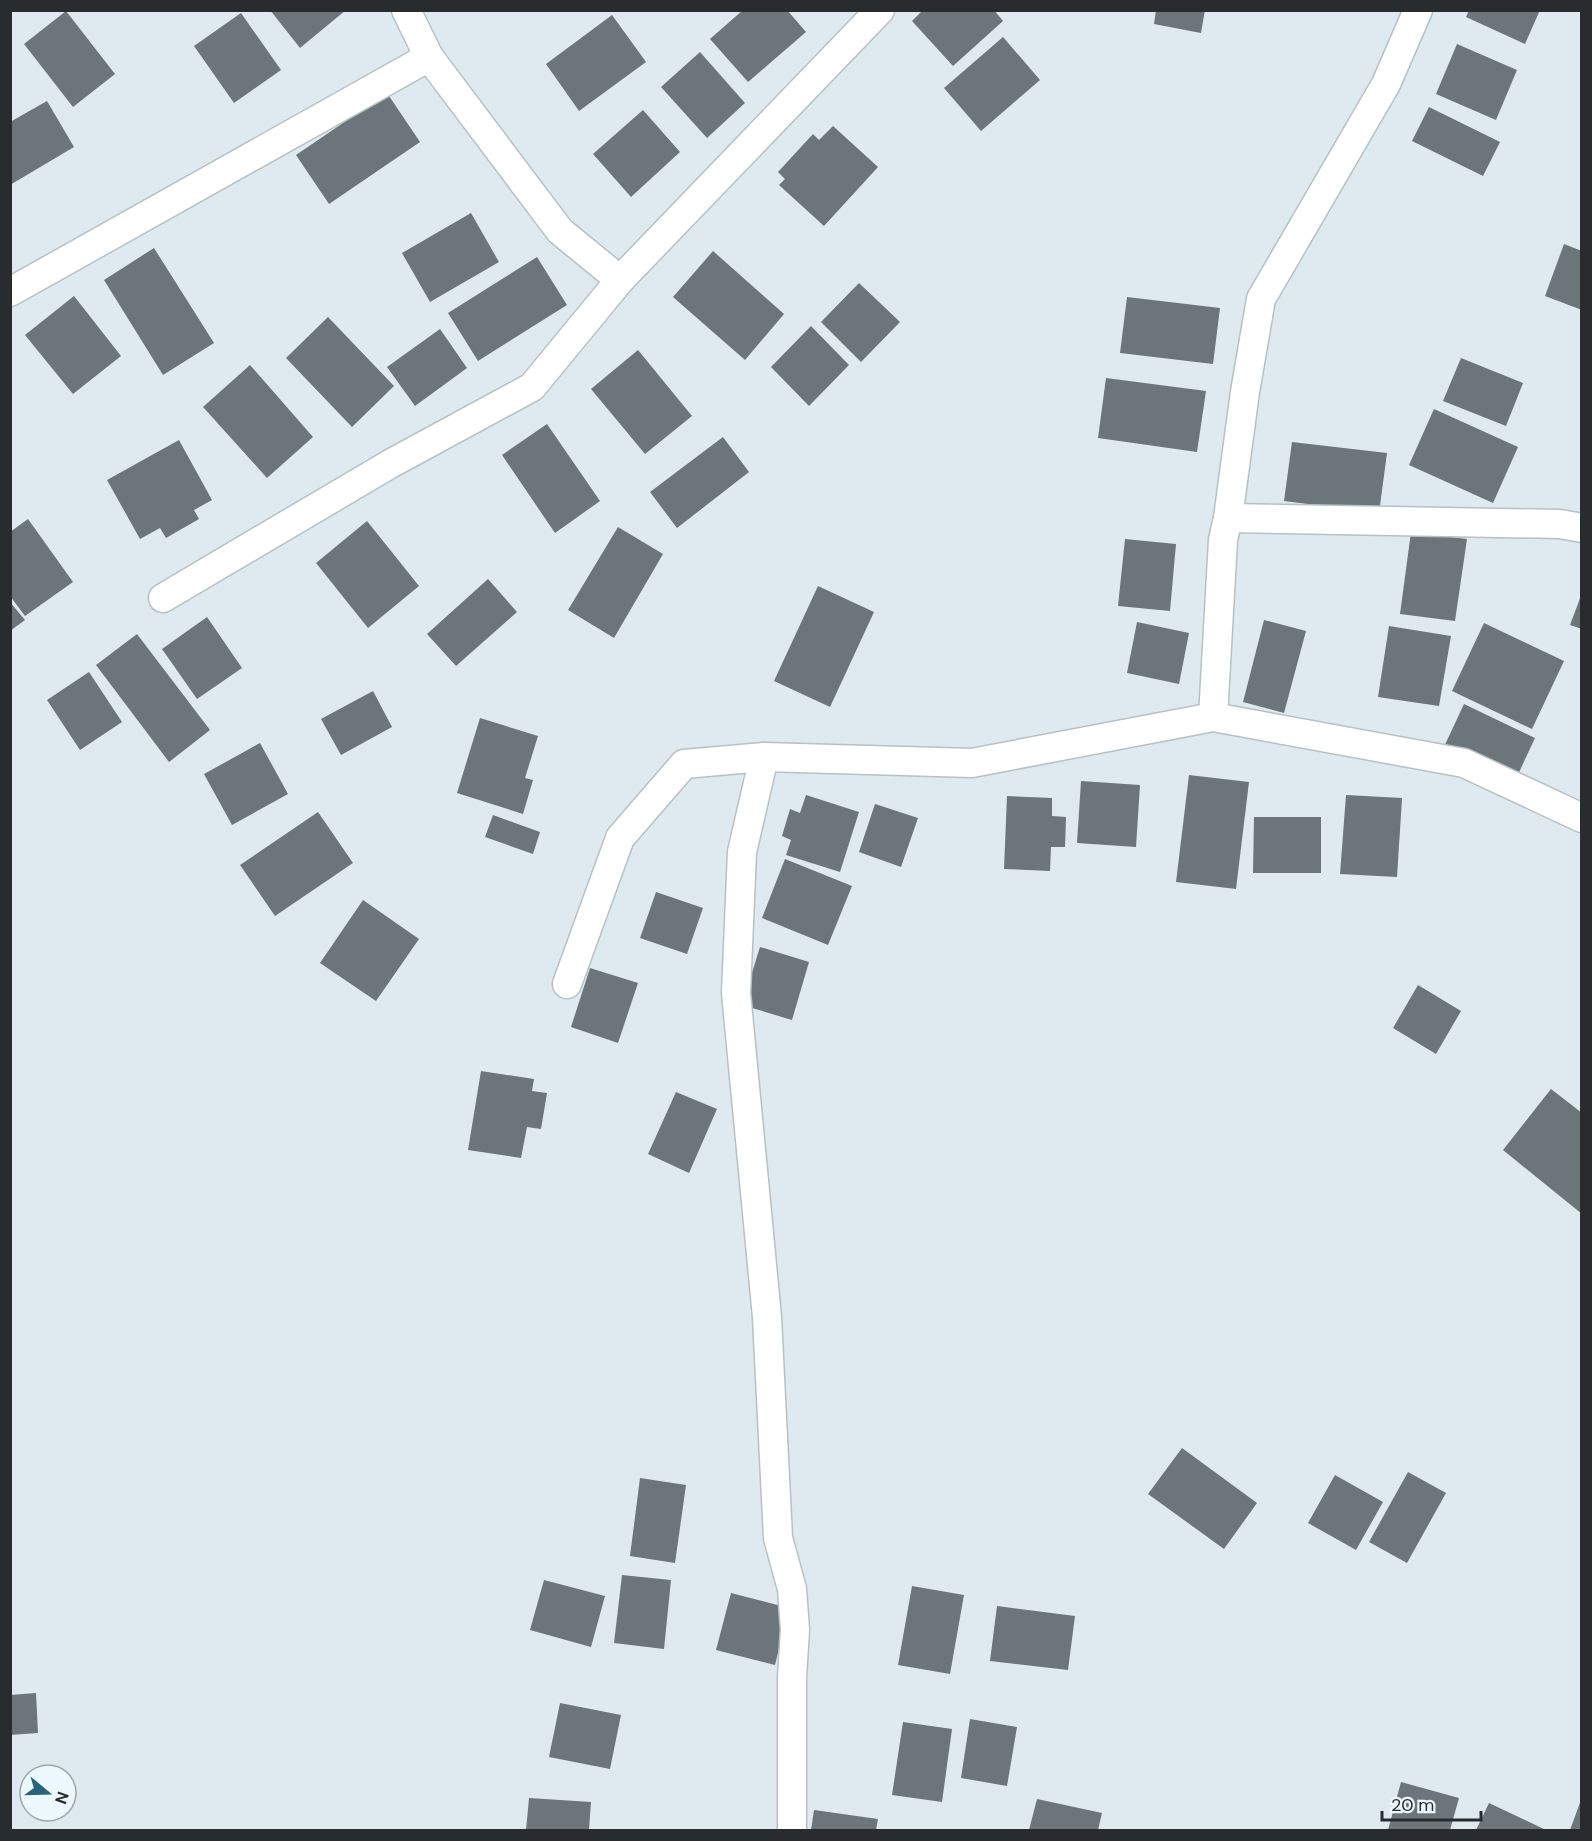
<svg xmlns="http://www.w3.org/2000/svg" width="1592" height="1841" font-family="'DM Sans',sans-serif">
<style>
.building{fill:#6b757a}
.lines{fill:none;stroke-linecap:round;stroke-linejoin:round}
.street-casing{stroke:#b6c1c6;stroke-width:31}
.street{stroke:#fff;stroke-width:28}
</style>
<rect width="100%" height="100%" fill="#dfeaf0"/>
<g class="building">
<path d="M270 10H346L300 48Z"/>
<path d="M743 10H787L806 32 748 82 710 39Z"/>
<path d="M923 10H994L1003 21 953 66 912 21Z"/>
<path d="M1156 10H1205L1201 33 1154 24Z"/>
<path d="M1469 10H1540L1525 44 1466 17Z"/>
<path d="M66 11 115 74 73 107 24 44Z"/>
<path d="M241 13 281 70 234 103 194 46Z"/>
<path d="M612 15 646 62 579 111 546 64Z"/>
<path d="M1003 37 1040 80 981 131 944 88Z"/>
<path d="M1457 44 1517 70 1496 120 1436 94Z"/>
<path d="M700 52 745 103 707 138 661 87Z"/>
<path d="M387 93 420 142 329 204 296 155Z"/>
<path d="M47 101 74 147 10 185V122Z"/>
<path d="M1429 107 1500 142 1483 176 1412 141Z"/>
<path d="M643 110 680 152 631 197 593 154Z"/>
<path d="M833 126 878 167 824 226 779 185 785 179 778 172 813 134 819 140Z"/>
<path d="M471 213 499 262 430 302 402 253Z"/>
<path d="M1564 244 1582 251V310L1545 296Z"/>
<path d="M154 248 214 343 163 375 104 280Z"/>
<path d="M713 251 784 314 745 360 673 297Z"/>
<path d="M537 257 567 305 478 361 448 313Z"/>
<path d="M859 283 900 322 861 362 821 322Z"/>
<path d="M74 296 121 356 73 394 25 335Z"/>
<path d="M1127 297 1220 308 1213 364 1120 353Z"/>
<path d="M328 317 394 386 352 427 286 358Z"/>
<path d="M811 326 849 365 809 406 771 367Z"/>
<path d="M440 329 467 368 415 406 387 367Z"/>
<path d="M638 350 692 416 645 454 591 389Z"/>
<path d="M1461 358 1523 383 1506 426 1443 401Z"/>
<path d="M250 365 313 437 267 478 203 407Z"/>
<path d="M1106 378 1206 391 1197 452 1098 438Z"/>
<path d="M1434 409 1518 447 1493 503 1409 465Z"/>
<path d="M547 424 600 501 555 533 502 455Z"/>
<path d="M723 437 749 472 677 528 650 492Z"/>
<path d="M179 440 212 500 194 510 199 519 166 538 160 528 140 539 107 480Z"/>
<path d="M1292 442 1387 453 1379 513 1284 501Z"/>
<path d="M28 519 73 582 25 616 10 596V532Z"/>
<path d="M367 521 419 586 368 628 316 563Z"/>
<path d="M618 527 663 554 614 638 568 610Z"/>
<path d="M1411 532 1467 539 1455 621 1400 614Z"/>
<path d="M1125 539 1176 544 1170 611 1118 606Z"/>
<path d="M488 579 517 612 456 666 427 634Z"/>
<path d="M818 586 874 612 830 707 774 681Z"/>
<path d="M1582 593V629L1570 625Z"/>
<path d="M10 602 25 620 10 631Z"/>
<path d="M207 617 242 668 197 699 162 649Z"/>
<path d="M1264 620 1306 631 1284 713 1243 702Z"/>
<path d="M1137 622 1189 633 1179 684 1127 673Z"/>
<path d="M1484 623 1564 661 1532 729 1452 691Z"/>
<path d="M1389 626 1451 636 1439 706 1378 697Z"/>
<path d="M137 634 210 730 169 762 96 665Z"/>
<path d="M89 672 122 722 80 750 47 700Z"/>
<path d="M373 691 392 727 341 755 321 719Z"/>
<path d="M1464 704 1535 738 1514 783 1443 749Z"/>
<path d="M480 718 538 736 525 778 533 780 523 814 457 793Z"/>
<path d="M260 743 288 794 232 825 204 774Z"/>
<path d="M1189 775 1249 782 1236 889 1176 882Z"/>
<path d="M1081 781 1140 785 1136 847 1077 843Z"/>
<path d="M806 795 859 812 840 872 786 855 791 840 782 836 790 809 800 813Z"/>
<path d="M1346 795 1402 798 1397 877 1340 874Z"/>
<path d="M1007 796 1052 798V816L1066 817 1065 847H1051L1050 871 1004 869Z"/>
<path d="M875 804 918 818 901 867 859 852Z"/>
<path d="M318 812 353 863 275 916 240 865Z"/>
<path d="M493 815 540 832 533 854 485 837Z"/>
<path d="M1254 817H1321V873H1253Z"/>
<path d="M785 859 852 886 828 945 762 918Z"/>
<path d="M656 892 703 908 687 954 640 938Z"/>
<path d="M363 900 419 939 376 1001 320 963Z"/>
<path d="M760 947 809 962 792 1020 742 1005Z"/>
<path d="M590 968 638 983 618 1043 571 1027Z"/>
<path d="M1418 985 1461 1011 1436 1054 1393 1028Z"/>
<path d="M481 1071 534 1079 532 1091 547 1093 541 1129 527 1127 521 1158 468 1150Z"/>
<path d="M1551 1089 1582 1113V1214L1503 1150Z"/>
<path d="M676 1092 717 1109 689 1173 648 1154Z"/>
<path d="M1182 1448 1257 1503 1224 1549 1148 1494Z"/>
<path d="M1408 1472 1446 1493 1407 1563 1369 1542Z"/>
<path d="M1335 1475 1383 1502 1356 1550 1308 1523Z"/>
<path d="M640 1478 686 1485 675 1563 630 1556Z"/>
<path d="M622 1575 671 1580 664 1649 614 1643Z"/>
<path d="M544 1580 605 1596 591 1647 530 1630Z"/>
<path d="M912 1586 964 1595 950 1674 898 1665Z"/>
<path d="M731 1593 789 1608 775 1665 716 1650Z"/>
<path d="M997 1606 1075 1616 1068 1670 990 1661Z"/>
<path d="M36 1693 38 1733 10 1735V1695Z"/>
<path d="M560 1703 621 1715 610 1769 549 1757Z"/>
<path d="M970 1719 1017 1727 1007 1786 961 1778Z"/>
<path d="M903 1722 952 1729 942 1802 892 1795Z"/>
<path d="M1401 1782 1459 1798 1450 1830H1388Z"/>
<path d="M529 1798 591 1802 589 1830H526Z"/>
<path d="M1037 1799 1102 1813 1098 1830H1029Z"/>
<path d="M1581 1800 1582 1830H1570Z"/>
<path d="M1489 1803 1546 1830H1476Z"/>
<path d="M814 1810 878 1819 876 1830H811Z"/>
</g>
<g class="lines">
<g class="street-casing">
<g id="street">
<path d="M406 10 429 57 560 231 620 280"/>
<path d="M10 292 429 57"/>
<path d="M1228 518 1560 524 1582 528"/>
<path d="M163 598 390 464 532 387 620 280 880 10"/>
<path d="M1213 717 1223 540 1228 518 1245 392 1261 299 1386 84 1418 10"/>
<path d="M764 757 742 852 736 993 767 1317 778 1538 792 1589 795 1630 792 1677V1830"/>
<path d="M567 984 620 838 684 764 764 757 972 763 1213 717 1464 763 1582 818"/>
</g>
</g>
<use href="#street" class="street"/>
</g>
<rect width="1592" height="1841" fill="none" stroke="#282c2f" stroke-width="24"/>
<g transform="translate(48 1793) rotate(109)"><circle r="28" fill="#ecf8fd" stroke="#9ea6ab" stroke-width="1.5"/>
<path d="M0-4.5L10 22L0 15L-10 22Z" fill="#2a637c"/>
<text y="-9" font-size="16" font-weight="bold" text-anchor="middle" fill="#282c2f">N</text>
</g>
<path d="M1382 1811v9h99v-9" fill="none" stroke="#282c2f" stroke-width="3"/>
<text x="1391" y="1811" font-size="18" fill="#282c2f" stroke="#ecf8fd" stroke-width="4.5" paint-order="stroke">20 m</text>
</svg>
